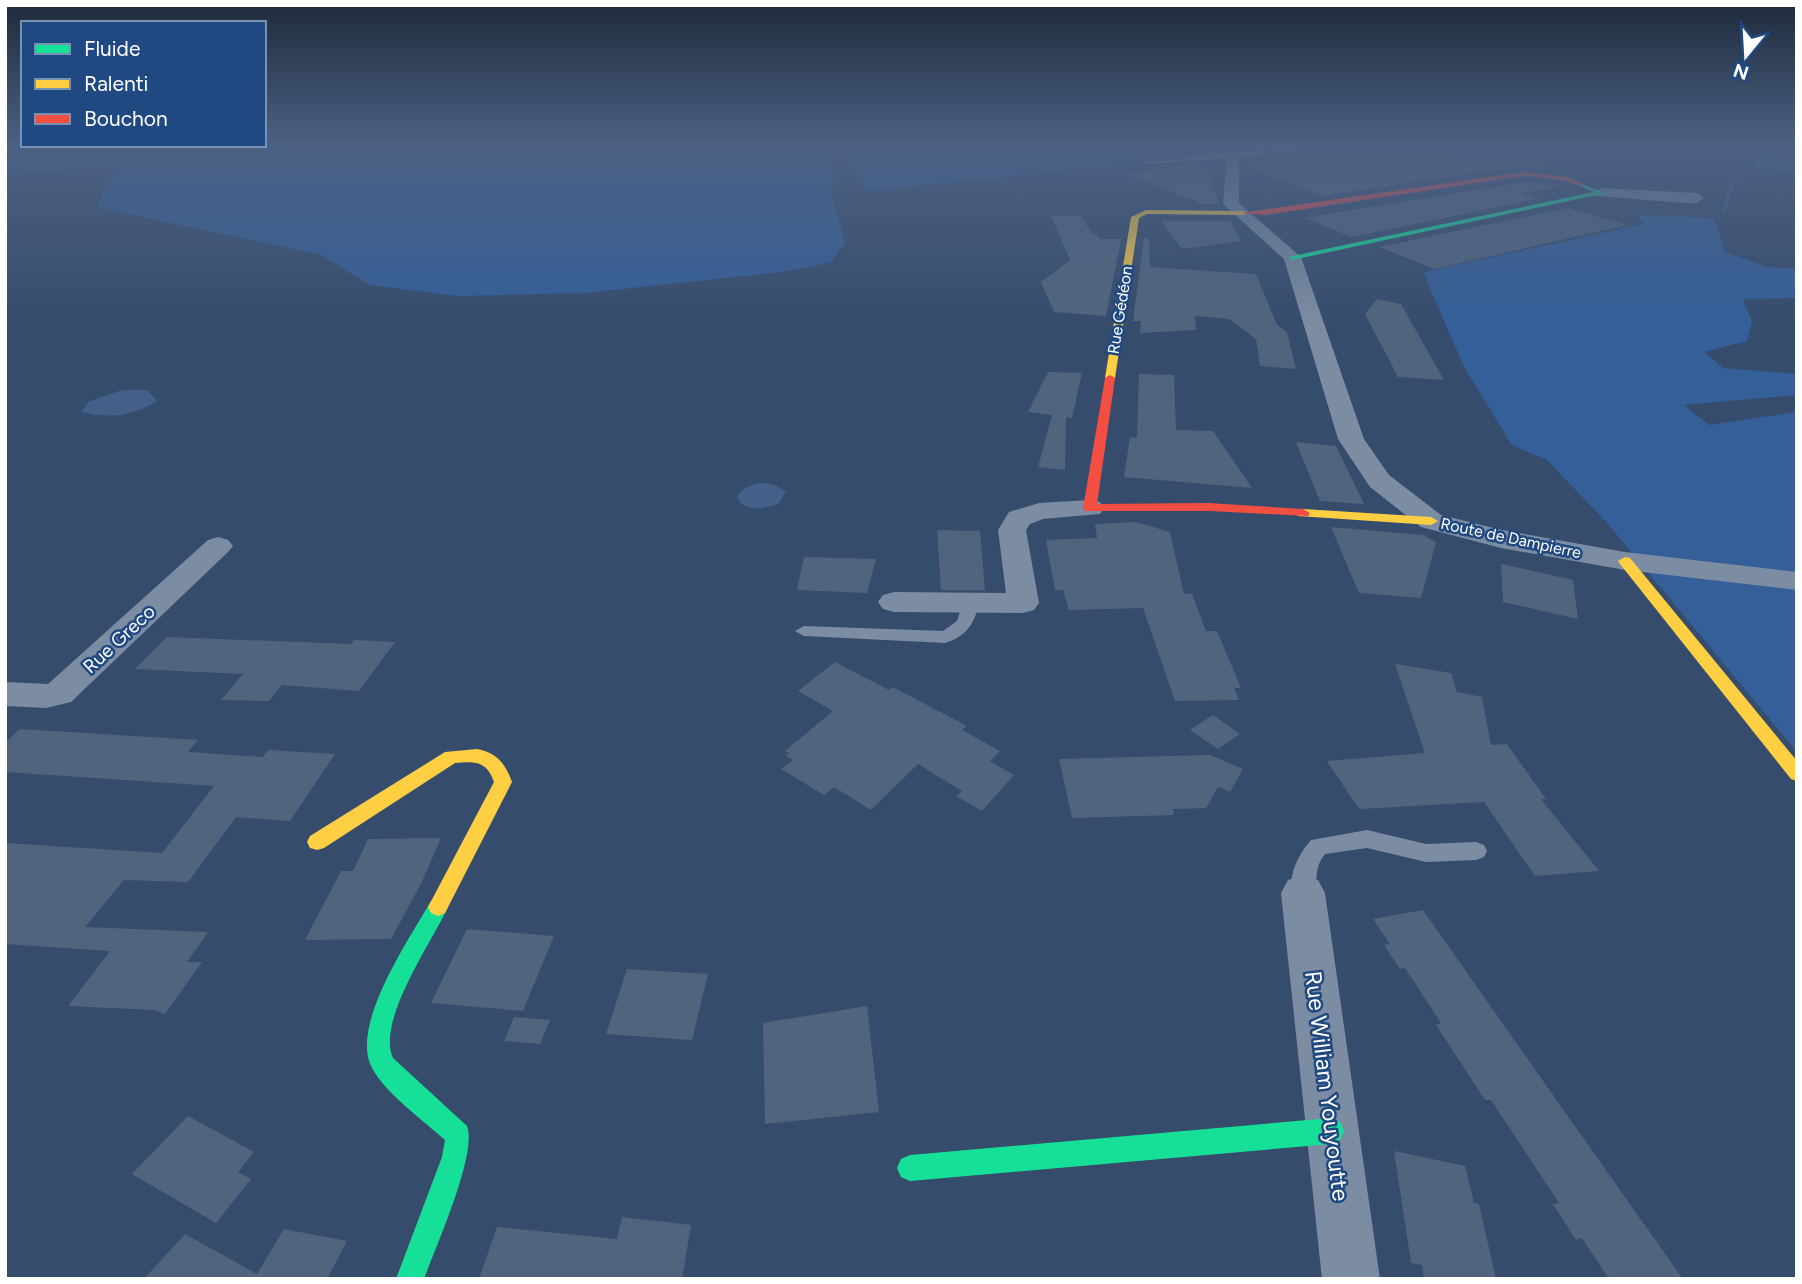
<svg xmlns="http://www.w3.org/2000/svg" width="1802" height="1284" font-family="Figtree,sans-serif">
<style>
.green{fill:#345f99}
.water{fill:#446089}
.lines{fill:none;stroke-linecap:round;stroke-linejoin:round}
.stream{fill:#446089;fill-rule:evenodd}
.building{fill:#52647d}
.lane{fill:#7c8ca2;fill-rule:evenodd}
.street{fill:#7c8ca2;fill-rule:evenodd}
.fast{fill:#16e098;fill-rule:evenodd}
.slow{fill:#ffcf43;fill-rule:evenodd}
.jam{fill:#f24e42;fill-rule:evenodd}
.labels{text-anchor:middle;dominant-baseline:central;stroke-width:5;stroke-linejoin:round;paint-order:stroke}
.far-street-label{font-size:16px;fill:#fff;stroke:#204982}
.street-label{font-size:19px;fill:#fff;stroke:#204982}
.near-street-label{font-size:23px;fill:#fff;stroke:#204982}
</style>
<rect width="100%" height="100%" fill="#364c6c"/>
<g class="green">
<path d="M55 145H822L837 169 830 186 845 243 831 262 783 272 584 293 458 296 370 285 321 255 98 207 106 182 119 171 105 168 5 175V154Z"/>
<path d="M832 145H1311L1197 157 1170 145 1118 150 1142 163 866 191Z"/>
<path d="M1748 148 1797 159V172L1754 169V157Z"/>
<path d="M1637 215 1714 218 1725 252 1767 267 1797 269V298L1743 299 1752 322 1747 341 1704 352 1723 368 1797 374V395L1684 405 1709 425 1797 412V752L1608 524 1547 460 1512 445 1464 367 1426 279 1424 272 1644 224Z"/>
</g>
<g class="water">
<path d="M122 390H147L157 401C133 416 110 419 82 412L88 402Z"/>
<path d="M763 483 775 485 786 492 778 504C765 509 742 513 737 496 744 487 751 484 763 483Z"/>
</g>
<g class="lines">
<path class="stream" d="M1739 145H1743L1750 156 1747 169 1734 183 1726 213 1724 214 1722 213 1730 183 1743 169 1746 156Z"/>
</g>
<g class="building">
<path d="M1426 147 1462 160 1502 157 1544 160 1550 169 1523 166 1321 196 1242 164V161L1345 150 1367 152Z"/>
<path d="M1202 163 1220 204H1203L1126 174Z"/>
<path d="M1523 182 1561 186 1522 194 1537 199 1352 237 1305 218Z"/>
<path d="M1568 208 1627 225 1435 269 1379 247Z"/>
<path d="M1051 216H1081L1092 234 1097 235 1100 239H1121L1106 316 1054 312 1041 282 1070 260Z"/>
<path d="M1161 221H1231L1241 241 1182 249Z"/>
<path d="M1144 238H1149L1150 267 1256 274 1277 325 1287 332 1296 369 1260 366 1256 339 1229 319 1195 316 1196 330 1140 333 1141 321H1133Z"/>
<path d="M1377 299 1401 304 1444 380 1398 377 1365 314Z"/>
<path d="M1048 372 1082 373 1072 418 1066 417 1065 470 1038 467 1052 415 1028 412Z"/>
<path d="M1139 374 1174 375 1176 430 1213 431 1252 488 1124 477 1130 437 1137 438Z"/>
<path d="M1296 442 1336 446 1364 504 1320 501Z"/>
<path d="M1136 522 1170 532 1184 594H1192L1206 631H1217L1241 688H1234L1239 700 1175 701 1143 608 1069 610 1063 590H1055L1046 540 1097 538 1095 524Z"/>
<path d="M1331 527 1423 535 1436 542 1421 598 1359 593Z"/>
<path d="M937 530 980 531 985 590H941Z"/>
<path d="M804 557 876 559 867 593 797 590Z"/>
<path d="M1501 564 1573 580 1578 619 1503 602Z"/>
<path d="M167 637 351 644 354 640 395 642 359 691 282 685 269 701 221 700 243 674 135 669Z"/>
<path d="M835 662 889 690 893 687 967 726 962 730 1000 751 990 761 1014 775 982 811 956 796 962 791 918 764 871 810 834 787 824 795 781 769 793 760 786 756 789 753 785 751 833 711 798 691Z"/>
<path d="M1395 664 1451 673 1457 692 1482 697 1491 745 1507 744 1546 799H1541L1599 871 1535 876 1484 802 1359 809 1327 761 1425 753Z"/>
<path d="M1213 715 1240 734 1218 749 1190 730Z"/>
<path d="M20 729 198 740 188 752 263 757 268 750 335 754 290 821 236 817 188 882 124 880 85 927 208 932 187 962H202L165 1014 154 1010 68 1006 110 951 5 944V843L162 853 214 786 5 772V743Z"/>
<path d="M1210 755 1243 769 1230 792 1218 787 1206 808 1173 809 1174 815 1072 818 1059 759Z"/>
<path d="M441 838 421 884 391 939 305 940 341 871H353L368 839Z"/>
<path d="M1423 910 1593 1152 1683 1279H1609L1582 1238 1576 1240 1553 1204 1559 1203 1491 1100H1485L1436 1025 1441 1023 1405 968 1400 969 1384 945 1390 944 1373 919Z"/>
<path d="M467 929 554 936 523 1011 431 1003Z"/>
<path d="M627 969 708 974 692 1040 606 1034Z"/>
<path d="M867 1006 879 1112 765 1124 763 1023Z"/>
<path d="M514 1017 550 1020 540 1044 504 1041Z"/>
<path d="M188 1116 254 1152 238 1172 251 1179 216 1223 132 1174Z"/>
<path d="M1394 1151 1465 1166 1474 1203 1479 1204 1496 1279H1424L1422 1265 1411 1263Z"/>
<path d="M622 1217 691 1225 682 1279H479L497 1227 617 1239Z"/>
<path d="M284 1229 347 1241 327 1279H144L185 1234 257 1274Z"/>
</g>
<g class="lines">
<g class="lane">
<path d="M1232 153 1235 157 1148 164 1144 162Z"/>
<path d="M971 598 979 603C975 623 966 637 945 643L804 636 795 631 804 626 943 631 957 621 963 603Z"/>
<path d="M1367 830 1426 844 1476 842 1484 845 1487 851 1484 857 1476 860 1426 862 1367 848 1325 854C1312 870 1320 883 1311 900L1303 903 1295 900C1285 879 1298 855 1311 840Z"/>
</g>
<g class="street">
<path d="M1288 145H1335L1328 149 1239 158V203L1301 257 1364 439 1389 475 1441 515 1502 530 1625 552 1797 572V590L1625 570 1501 548 1421 527 1370 487 1338 439 1284 259 1223 204 1227 152Z"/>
<path d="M1602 188 1696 193 1704 198 1696 203H1684L1597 196 1594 193 1597 190Z"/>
<path d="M1090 500 1100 502 1104 508 1100 514 1043 519 1030 524 1026 530 1039 603 1034 610 1023 613 894 612 883 609 878 602 883 595 894 592 1006 593 998 530 1009 512 1039 503Z"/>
<path d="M218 537 228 540 233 546 228 552 71 702 46 708 5 706V682L48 684 208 540Z"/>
<path d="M1303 875 1318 880 1325 893 1380 1279H1322L1281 893 1288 880Z"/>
</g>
<g class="fast">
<path d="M1578 183 1606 193 1292 260 1288 257 1594 192 1578 185Z"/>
<path d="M438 898 445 901 448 907C432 942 376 1021 393 1058L467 1126C478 1153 435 1248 424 1279H396L442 1157 445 1140C423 1120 386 1094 372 1068 349 1026 410 938 431 901Z"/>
<path d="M1331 1118 1340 1122 1344 1131 1340 1140 1331 1144 910 1181 901 1177 897 1168 901 1159 910 1155Z"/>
</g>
<g class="slow">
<path d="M1146 210 1244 211 1248 213 1244 215 1147 214 1139 218 1115 378 1110 381 1105 378 1131 217Z"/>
<path d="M1303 509 1431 517 1438 521 1431 525 1298 516 1296 513Z"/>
<path d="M1625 557 1630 558 1797 761V781L1791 779 1620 564 1618 561Z"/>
<path d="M477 749C497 753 505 763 512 782L445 913 438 916 431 913 428 907 494 782C487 761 475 761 455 763L324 848 317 850 310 848 307 842 310 836 445 752Z"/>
</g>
<g class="jam">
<path d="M1523 172 1568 177 1584 184 1580 186 1567 181 1523 176 1265 215 1240 213Z"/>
<path d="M1110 375 1115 378 1097 504 1209 503 1303 509 1310 513 1308 516 1209 511H1085L1083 508 1105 378Z"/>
</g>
</g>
<linearGradient id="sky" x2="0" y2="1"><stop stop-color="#1e2a3b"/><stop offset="0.45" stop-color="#4c6183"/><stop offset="1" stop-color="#4c6183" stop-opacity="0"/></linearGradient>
<rect width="1802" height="325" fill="url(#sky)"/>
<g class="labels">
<g class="far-street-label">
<text transform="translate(1120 310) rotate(-81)">Rue Gédéon</text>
<text transform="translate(1511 538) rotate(12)">Route de Dampierre</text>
</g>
<g class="street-label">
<text transform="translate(119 639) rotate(-43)">Rue Greco</text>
</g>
<g class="near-street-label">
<text transform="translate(1327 1086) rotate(83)">Rue William Youyoutte</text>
</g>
</g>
<rect width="1802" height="1284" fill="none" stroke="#ffffff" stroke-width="14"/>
<rect x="21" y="21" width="245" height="126" fill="#204982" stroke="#7992b4" stroke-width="2"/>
<rect x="35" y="44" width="35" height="10" fill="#16e098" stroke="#7992b4" stroke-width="2"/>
<text x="84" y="56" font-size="21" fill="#ffffff">Fluide</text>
<rect x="35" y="79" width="35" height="10" fill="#ffcf43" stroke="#7992b4" stroke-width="2"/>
<text x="84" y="91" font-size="21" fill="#ffffff">Ralenti</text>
<rect x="35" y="114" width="35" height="10" fill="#f24e42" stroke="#7992b4" stroke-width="2"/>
<text x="84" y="126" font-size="21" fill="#ffffff">Bouchon</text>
<g transform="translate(1746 56) rotate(198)" stroke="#204982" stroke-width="5" paint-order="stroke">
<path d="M0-5L12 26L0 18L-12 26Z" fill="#ffffff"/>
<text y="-10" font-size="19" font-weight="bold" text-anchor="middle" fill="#ffffff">N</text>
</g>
</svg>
